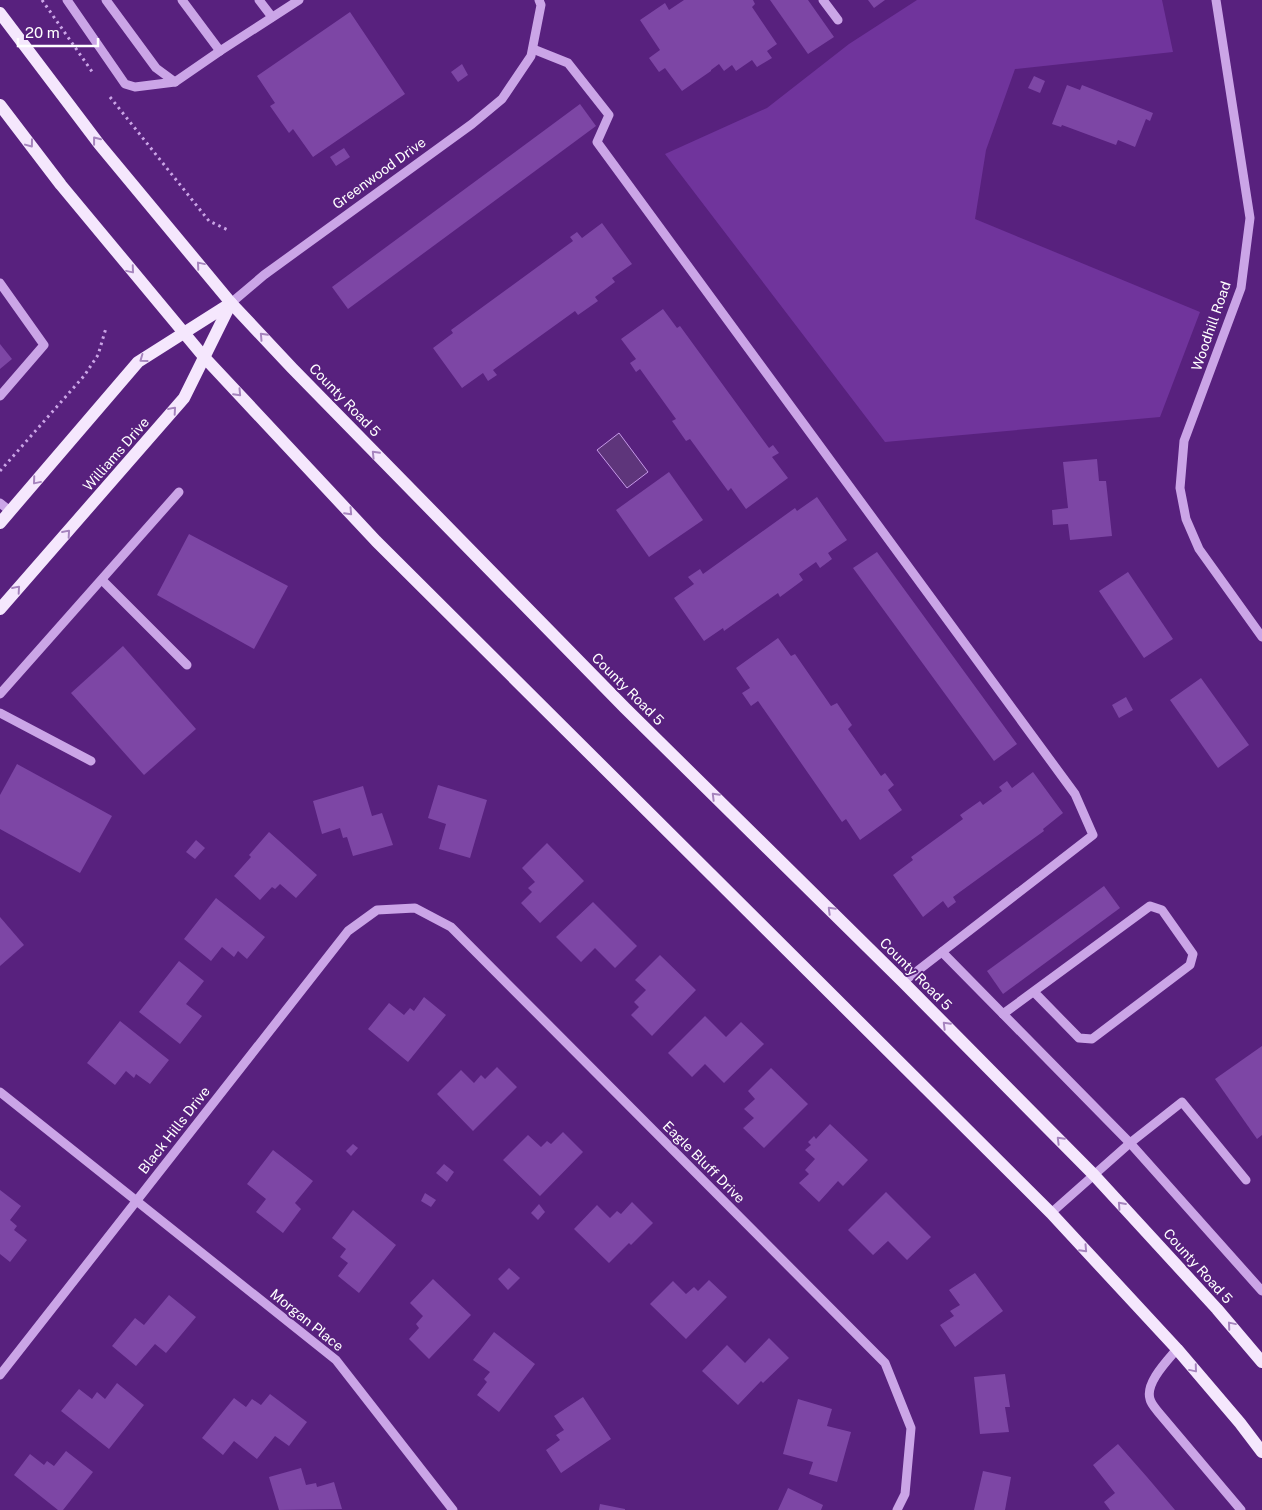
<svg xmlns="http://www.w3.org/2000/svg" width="1262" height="1510" font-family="'Public Sans',sans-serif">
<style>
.green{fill:#70349c}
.water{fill:#5e357b;stroke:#c699e8}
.building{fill:#7d46a5}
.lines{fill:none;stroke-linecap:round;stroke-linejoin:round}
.path{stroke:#cba5e7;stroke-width:3;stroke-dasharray:2.5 4;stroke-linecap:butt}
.minor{stroke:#cba5e7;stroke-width:9}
.major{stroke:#f5e7fd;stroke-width:12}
.oneway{stroke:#a684be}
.labels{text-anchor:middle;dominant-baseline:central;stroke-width:4;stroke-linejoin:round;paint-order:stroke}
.street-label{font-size:14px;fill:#fff;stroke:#58217e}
</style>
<rect width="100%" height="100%" fill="#58217e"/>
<path class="green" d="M917 0H1162L1173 52 1015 69 986 150 975 219 1200 312 1160 417 885 442 665 154 767 108 849 44Z"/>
<path class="water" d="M619 433 648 472 627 488 597 450Z"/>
<g class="building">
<path d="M684 0H753L755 4 752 7 777 44 767 51 772 58 757 67 752 60 736 71 732 65 724 71 719 64 711 70V71L682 91 665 68 659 72 649 58 660 50 640 20 665 3 669 10Z"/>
<path d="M770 0H808L834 37 808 54Z"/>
<path d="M868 0H885L874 8Z"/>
<path d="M350 12 405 94 313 157 293 129 289 133 270 106 275 103 257 76Z"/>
<path d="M462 64 468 75 458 82 451 72Z"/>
<path d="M1034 76 1045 81 1040 93 1028 88Z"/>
<path d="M1067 85 1080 90 1082 85 1153 113 1150 121 1146 119 1135 147 1118 140 1116 145 1062 125 1061 127 1052 124Z"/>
<path d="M580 104 596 126 348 309 332 287Z"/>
<path d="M344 148 350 157 336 166 330 157Z"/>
<path d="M602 223 632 264 612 278 615 282 595 297 598 301 578 315 575 311 493 370 497 375 488 381 483 373 462 388 433 348 453 333 451 330 573 241 570 237 577 232 582 238Z"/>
<path d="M663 309 677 328 680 326 769 448 773 445 779 453 772 457 788 478 746 509 731 488 728 491 690 439 686 441 672 421 676 419 640 369 636 372 630 363 636 359 621 339Z"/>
<path d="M0 344 12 359 0 369Z"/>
<path d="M1097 459 1099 481H1106L1112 536 1070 540 1068 524 1053 525 1052 510 1068 508 1063 462Z"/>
<path d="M669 472 703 520 649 557 616 510Z"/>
<path d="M817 497 847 540 828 553 832 559 820 568 816 562 799 574 803 580 780 597 778 593 724 631 723 628 704 641 674 598 694 584 688 577 700 569 703 574 795 508 797 511Z"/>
<path d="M189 534 288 586 254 649 157 595Z"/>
<path d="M877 552 1017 744 994 761 853 568Z"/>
<path d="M1128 572 1173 639 1144 658 1099 591Z"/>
<path d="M778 638 791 656 795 654 831 706 837 703 852 725 848 729 881 776 885 773 894 785 888 790 902 810 860 840 846 819 842 822 758 701 751 706 742 693 750 688 736 668Z"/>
<path d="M123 646 196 729 144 775 71 693Z"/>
<path d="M1201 678 1249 745 1218 768 1170 700Z"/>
<path d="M1126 697 1133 710 1119 718 1112 705Z"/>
<path d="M17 764 112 816 80 873 0 829V795Z"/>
<path d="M1033 772 1063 813 1043 829 1044 831 953 897 956 902 948 908 943 901 923 917 893 875 913 860 911 857 963 819 960 815 980 801 983 805 1002 791 999 787 1007 781 1012 788Z"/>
<path d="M438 785 487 800 470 858 439 849 446 824 428 818Z"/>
<path d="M363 786 372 816 382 813 393 845 353 856 347 837 343 838 340 828 322 834 313 801Z"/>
<path d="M269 832 317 875 296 898 280 884 275 889 272 887 260 900 234 876 251 857 249 855Z"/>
<path d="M196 840 205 848 195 859 186 852Z"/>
<path d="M547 843 584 881 540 923 521 903 532 892 528 888 535 882 522 868Z"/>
<path d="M1104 886 1120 908 1003 994 987 971Z"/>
<path d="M216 898 265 937 247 959 238 951 234 957 222 947 211 961 184 939Z"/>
<path d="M593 902 637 946 615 968 595 948 581 962 556 937Z"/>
<path d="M0 917 24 945 0 966Z"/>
<path d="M660 955 696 990 652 1036 631 1015 639 1007 634 1002 646 990 635 980Z"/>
<path d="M179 961 204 981 186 1004 202 1016 180 1044 139 1012Z"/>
<path d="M424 997 446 1015 408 1062 368 1029 389 1003 404 1015 410 1008 414 1011Z"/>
<path d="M705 1016 726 1037 741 1022 764 1044 724 1083 705 1064 692 1077 668 1053Z"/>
<path d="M120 1021 169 1060 150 1084 136 1074 134 1078 126 1071 115 1085 87 1063Z"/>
<path d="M1262 1046V1135L1257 1139 1215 1079Z"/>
<path d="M497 1067 517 1087 473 1131 437 1094 461 1070 474 1083 481 1075 485 1079Z"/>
<path d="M771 1068 808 1104 764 1148 743 1128 754 1118 744 1109 755 1099 748 1091Z"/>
<path d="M830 1124 868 1160 843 1186 838 1181 819 1202 799 1183 809 1174 805 1170 815 1159 805 1150 811 1145 808 1142 814 1136 816 1139Z"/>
<path d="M563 1132 583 1152 540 1196 503 1160 528 1135 541 1147 547 1141 551 1144Z"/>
<path d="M353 1144 358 1148 351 1156 346 1151Z"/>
<path d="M273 1150 313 1181 295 1203 301 1209 283 1233 256 1212 266 1199 247 1184Z"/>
<path d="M444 1164 454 1172 447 1182 436 1173Z"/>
<path d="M0 1190 21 1206 10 1220 17 1226 14 1230 27 1240 10 1262 0 1254Z"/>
<path d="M886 1192 931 1237 907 1260 888 1241 873 1255 848 1230Z"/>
<path d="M425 1193 436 1200 431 1207 421 1201Z"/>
<path d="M632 1202 653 1223 631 1245 629 1243 609 1263 574 1229 597 1205 610 1218 617 1211 621 1214Z"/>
<path d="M539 1204 545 1212 538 1220 531 1213Z"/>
<path d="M353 1210 396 1245 359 1293 338 1276 348 1263 340 1257 346 1249 332 1238Z"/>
<path d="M509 1268 520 1278 508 1290 498 1279Z"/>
<path d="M975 1273 1003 1311 955 1347 940 1325 954 1316 950 1311 960 1305 949 1290Z"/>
<path d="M433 1279 471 1315 429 1359 409 1339 419 1328 416 1324 423 1316 410 1303Z"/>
<path d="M709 1280 727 1297 686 1339 650 1304 673 1281 686 1294 694 1287 698 1291Z"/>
<path d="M169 1295 196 1317 166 1353 155 1344 136 1366 112 1346 135 1318 144 1325Z"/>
<path d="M494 1332 535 1364 499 1412 477 1395 487 1382 484 1379 490 1372 473 1360Z"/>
<path d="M769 1338 789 1358 763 1383 761 1381 738 1405 702 1371 727 1345 745 1363Z"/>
<path d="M1005 1374 1010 1407H1005L1009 1432 980 1434 974 1377Z"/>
<path d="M117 1383 144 1405 109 1449 61 1411 79 1389 92 1399 97 1392 105 1399Z"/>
<path d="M270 1394 307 1422 289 1446 275 1436 257 1459 234 1441 223 1455 202 1438 234 1398 246 1407 252 1399 261 1405Z"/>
<path d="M583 1397 611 1439 561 1473 546 1450 560 1440 556 1435 564 1430 554 1416Z"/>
<path d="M798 1399 832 1409 827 1426 851 1432 837 1482 809 1474 813 1462 783 1454Z"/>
<path d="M1118 1444 1147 1477 1175 1510H1110L1104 1502 1115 1493 1093 1465Z"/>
<path d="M66 1451 93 1472 63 1510H58L14 1475 30 1454 44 1465 47 1461 54 1466Z"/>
<path d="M301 1468 306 1485 316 1483 317 1487 334 1482 342 1509 279 1510 269 1477Z"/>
<path d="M983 1471 1011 1477 1005 1510H974Z"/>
<path d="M788 1488 823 1505 821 1510H778Z"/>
<path d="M600 1504 625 1509V1510H599Z"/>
</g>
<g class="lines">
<g class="path">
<path d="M42 0 93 73"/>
<path d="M110 97 209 221 228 230"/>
<path d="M0 471 84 376 98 355 106 328"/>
</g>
<g class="minor">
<path d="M67 0 125 84 135 87 175 82 220 51"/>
<path d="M106 0 156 68 175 82"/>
<path d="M182 0 220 51 299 0"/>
<path d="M259 0 272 17"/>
<path d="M823 0 838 20"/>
<path d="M1216 0 1250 218 1241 288 1184 441 1180 488 1186 519 1199 549 1262 637"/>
<path d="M533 49 568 63 609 115 597 142 1075 794 1093 835 903 982"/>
<path d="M0 283 44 345 0 396"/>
<path d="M231 303 264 275 472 124 502 99 531 56 541 5 539 0"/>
<path d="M0 503 10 511"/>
<path d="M102 580 187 665"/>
<path d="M0 694 179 492"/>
<path d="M0 713 91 761"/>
<path d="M942 952 1130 1143 1262 1291"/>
<path d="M1003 1014 1150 906 1162 910 1193 954 1190 965 1092 1039 1079 1038 1034 992"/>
<path d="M0 1092 336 1360 453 1510"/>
<path d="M1051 1213 1130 1143 1182 1102 1246 1180"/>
<path d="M1177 1349C1167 1361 1145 1383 1150 1399 1151 1404 1156 1409 1159 1413L1241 1510"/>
<path d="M0 1375 348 931 377 910 415 908 451 927 885 1363 911 1428 905 1494 897 1510"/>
</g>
<g class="major">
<path d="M0 13 99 144 231 303 292 368 625 708 903 982 1094 1175 1217 1309 1262 1362"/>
<path d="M0 105 61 185 204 357 376 541 1051 1213 1177 1349 1240 1423 1262 1452"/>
<path d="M0 523 138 362 231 303"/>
<path d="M0 609 184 398 231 303"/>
</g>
</g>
<defs><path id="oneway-chevron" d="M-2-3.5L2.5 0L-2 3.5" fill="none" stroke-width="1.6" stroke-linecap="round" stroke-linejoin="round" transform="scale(1.25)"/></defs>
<g class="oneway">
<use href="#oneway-chevron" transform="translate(96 140) rotate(-128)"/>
<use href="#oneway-chevron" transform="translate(30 144) rotate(53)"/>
<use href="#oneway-chevron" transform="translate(200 265) rotate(-130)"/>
<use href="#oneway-chevron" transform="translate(131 270) rotate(50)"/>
<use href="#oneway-chevron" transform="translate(263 336) rotate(-133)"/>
<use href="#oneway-chevron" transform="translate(143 359) rotate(144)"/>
<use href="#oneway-chevron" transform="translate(238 393) rotate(47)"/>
<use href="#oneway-chevron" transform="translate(173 410) rotate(-49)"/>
<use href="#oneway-chevron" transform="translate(375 454) rotate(-134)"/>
<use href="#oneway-chevron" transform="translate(36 481) rotate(130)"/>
<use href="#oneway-chevron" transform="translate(349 512) rotate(47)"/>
<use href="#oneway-chevron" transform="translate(67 533) rotate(-49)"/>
<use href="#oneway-chevron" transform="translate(17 589) rotate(-49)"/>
<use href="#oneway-chevron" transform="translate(715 796) rotate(-135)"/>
<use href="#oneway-chevron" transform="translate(831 910) rotate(-135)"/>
<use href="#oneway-chevron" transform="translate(946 1025) rotate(-135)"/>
<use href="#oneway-chevron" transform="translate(1060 1140) rotate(-135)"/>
<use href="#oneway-chevron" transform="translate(1121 1205) rotate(-132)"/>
<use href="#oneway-chevron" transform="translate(1084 1249) rotate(47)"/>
<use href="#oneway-chevron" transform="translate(1231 1325) rotate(-130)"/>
<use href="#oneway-chevron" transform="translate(1194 1369) rotate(50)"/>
</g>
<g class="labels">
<g class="street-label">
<text transform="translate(379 173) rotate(-36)">Greenwood Drive</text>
<text transform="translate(1211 326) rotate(-71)">Woodhill Road</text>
<text transform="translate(345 400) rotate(46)">County Road 5</text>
<text transform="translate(116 454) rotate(-49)">Williams Drive</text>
<text transform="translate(628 689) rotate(45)">County Road 5</text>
<text transform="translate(916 974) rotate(45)">County Road 5</text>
<text transform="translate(174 1130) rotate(-52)">Black Hills Drive</text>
<text transform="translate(704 1162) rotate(45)">Eagle Bluff Drive</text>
<text transform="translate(1198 1266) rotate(48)">County Road 5</text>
<text transform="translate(307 1320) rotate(39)">Morgan Place</text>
</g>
</g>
<path d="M18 38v8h80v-8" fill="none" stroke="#ffffff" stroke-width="2.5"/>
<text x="25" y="38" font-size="15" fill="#ffffff" stroke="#58217e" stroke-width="4" paint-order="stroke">20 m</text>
</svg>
